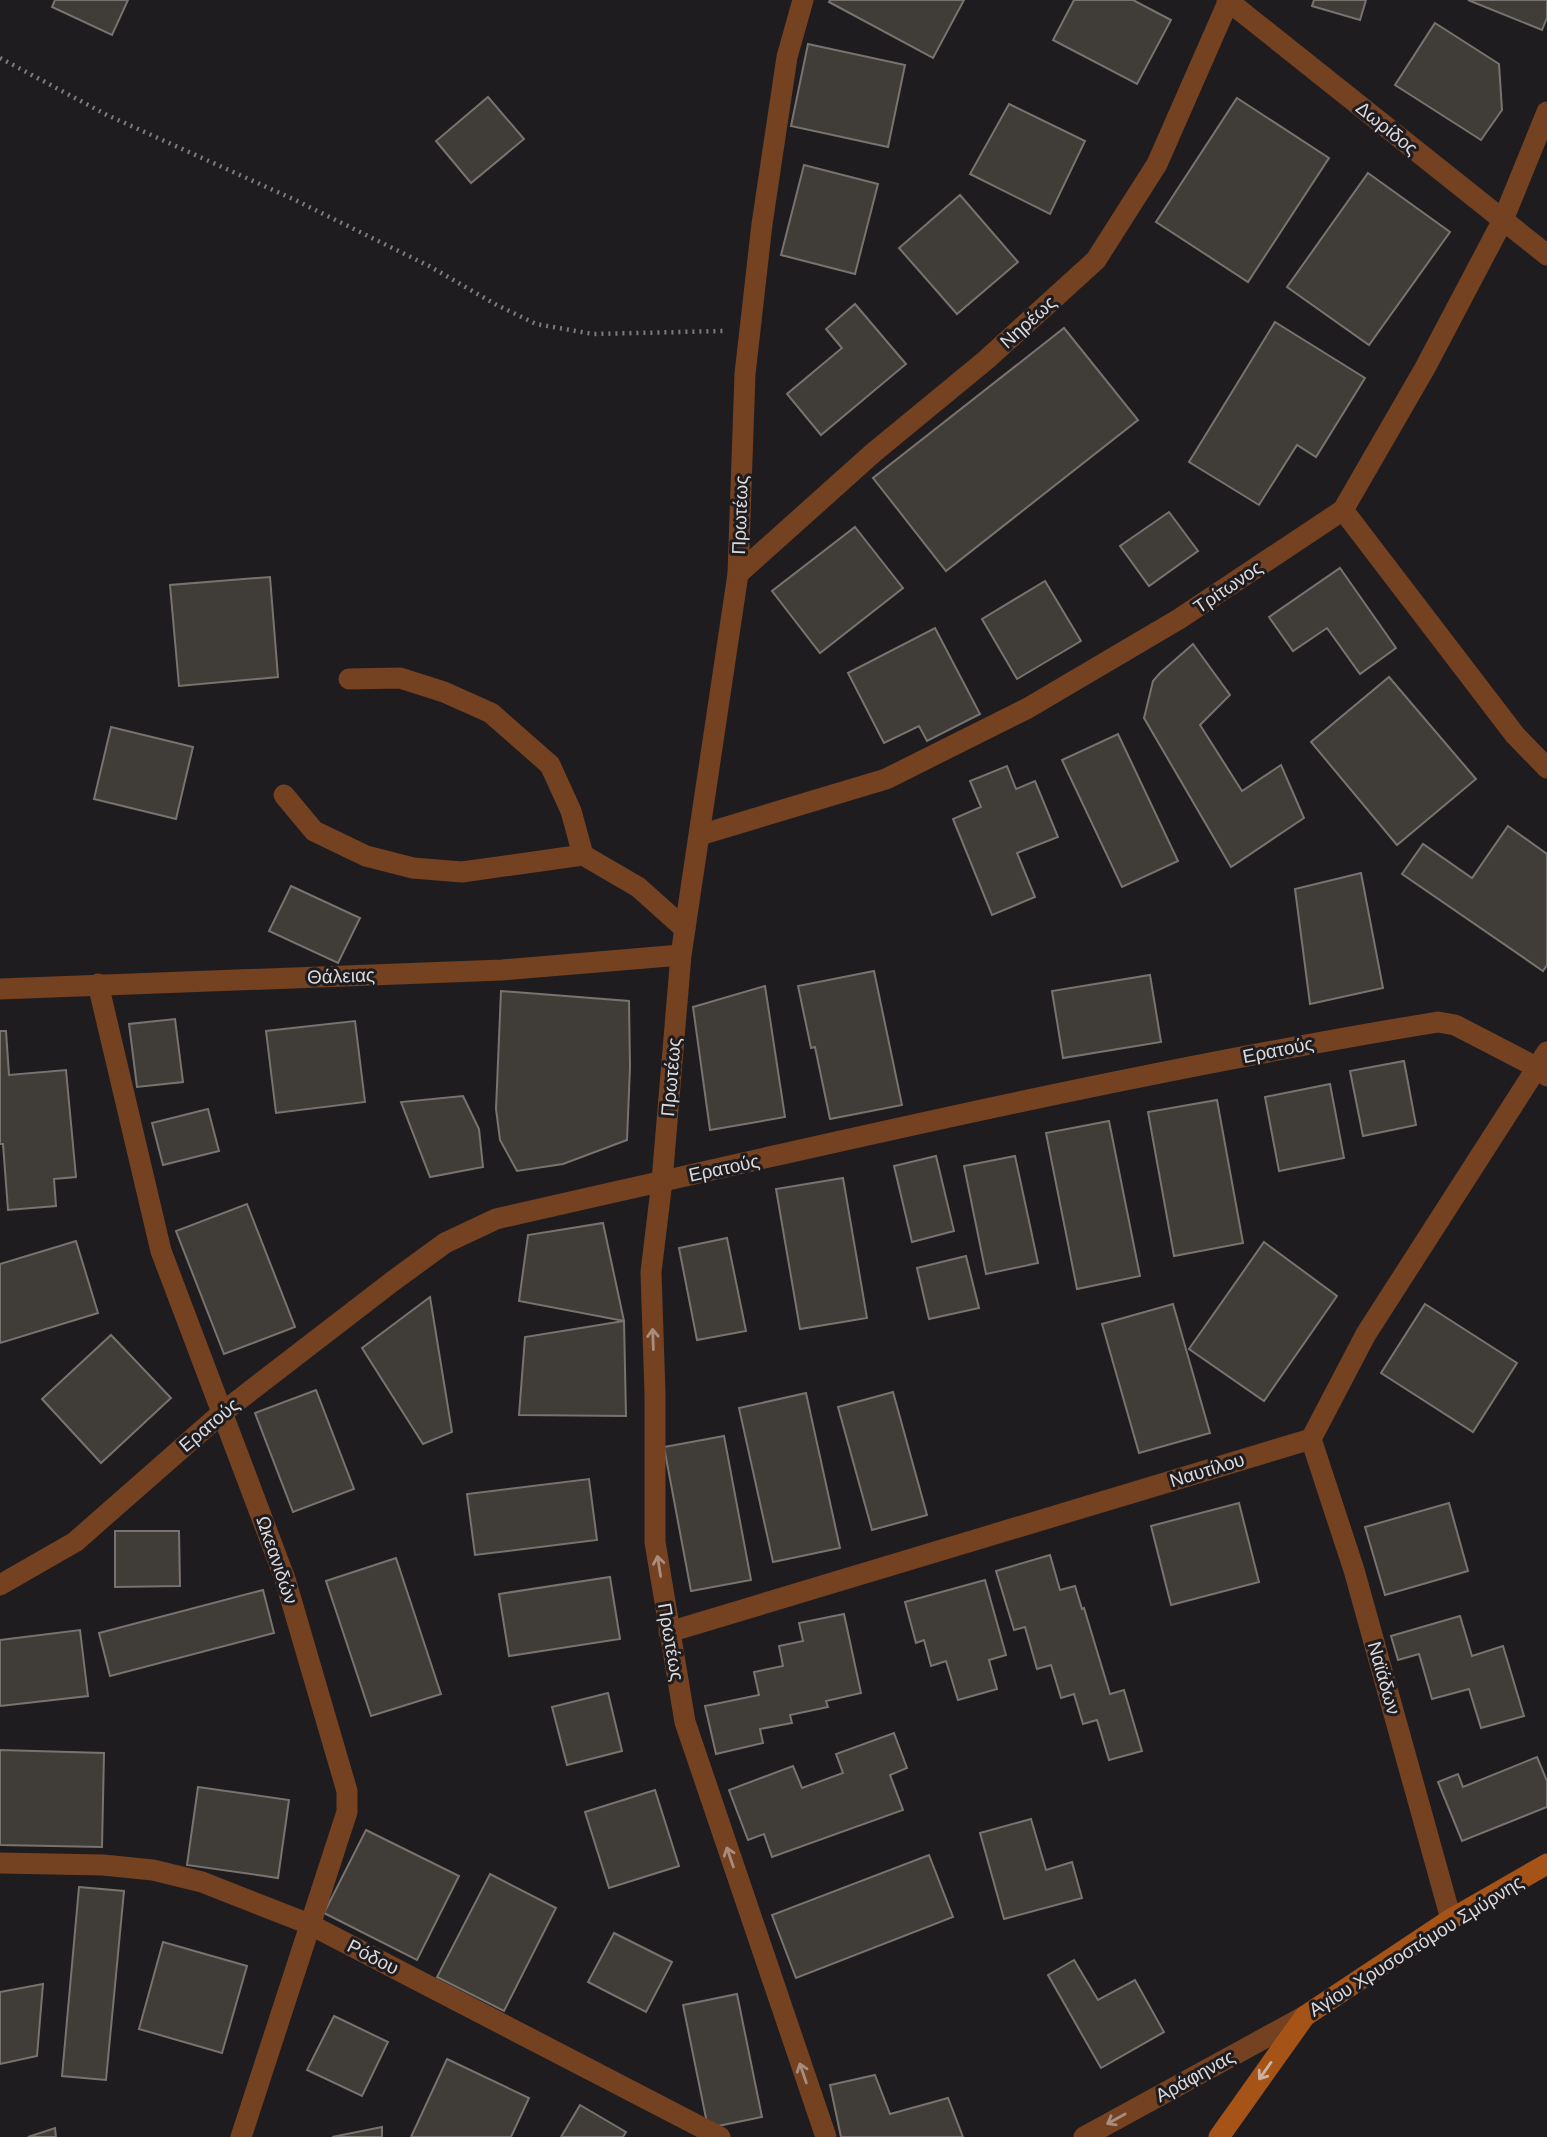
<svg xmlns="http://www.w3.org/2000/svg" width="1547" height="2137" font-family="Helvetica,sans-serif">
<style>
.building{fill:#403c38;stroke:#78736f;stroke-width:2}
.lines{fill:none;stroke-linecap:round;stroke-linejoin:round}
.path{stroke:#7d7b7e;stroke-width:4.5;stroke-dasharray:2 5;stroke-linecap:butt}
.street{stroke:#744121;stroke-width:21}
.secondary{stroke:#a55317;stroke-width:21}
.oneway{stroke:#a88d7e}
.oneway2{stroke:#cbb1a0}
.labels{text-anchor:middle;dominant-baseline:central;stroke-width:6;stroke-linejoin:round;paint-order:stroke}
.street-label{font-size:19px;fill:#dbd9db;stroke:#1f1c20}
</style>
<rect width="100%" height="100%" fill="#1f1c20"/>
<g class="building">
<path d="M55 0H128L112 35 52 7Z"/>
<path d="M830 0H964L933 58 829 2Z"/>
<path d="M1074 0H1133L1171 20 1137 84 1053 40Z"/>
<path d="M1314 0H1366L1360 20 1312 6Z"/>
<path d="M1468 0H1547V18L1542 30Z"/>
<path d="M1435 23 1499 64 1502 110 1481 140 1395 85Z"/>
<path d="M808 44 905 65 888 147 791 126Z"/>
<path d="M488 97 524 139 471 183 436 141Z"/>
<path d="M1237 98 1329 158 1248 282 1156 222Z"/>
<path d="M1009 104 1085 141 1050 214 970 174Z"/>
<path d="M804 165 878 184 855 274 781 255Z"/>
<path d="M1368 173 1450 232 1369 345 1287 287Z"/>
<path d="M960 195 1018 262 957 314 899 248Z"/>
<path d="M855 304 906 364 821 435 787 394 842 348 826 329Z"/>
<path d="M1275 322 1365 378 1316 457 1297 445 1259 505 1189 462Z"/>
<path d="M1064 328 1138 420 946 571 873 478Z"/>
<path d="M1169 512 1198 551 1149 586 1120 546Z"/>
<path d="M855 527 903 588 820 653 772 591Z"/>
<path d="M1340 568 1396 648 1360 674 1327 628 1293 651 1269 617Z"/>
<path d="M270 577 278 677 179 686 170 585Z"/>
<path d="M1045 581 1081 641 1017 679 982 619Z"/>
<path d="M935 628 980 714 927 741 919 726 884 743 848 673Z"/>
<path d="M1193 644 1230 695 1200 725 1242 791 1281 765 1304 818 1231 867 1144 718 1153 681 1160 673Z"/>
<path d="M1389 677 1476 779 1397 845 1311 742Z"/>
<path d="M111 727 193 747 176 819 94 799Z"/>
<path d="M1118 734 1178 861 1122 887 1062 760Z"/>
<path d="M1007 766 1016 789 1035 781 1058 837 1017 853 1035 897 992 915 953 819 981 807 970 781Z"/>
<path d="M1508 826 1547 854V965L1543 971 1402 874 1423 844 1472 878Z"/>
<path d="M1361 873 1383 988 1310 1004 1295 889Z"/>
<path d="M291 886 360 918 338 963 269 931Z"/>
<path d="M874 971 902 1105 830 1119 815 1047 811 1048 798 986Z"/>
<path d="M1150 975 1161 1042 1063 1058 1052 991Z"/>
<path d="M765 986 785 1117 710 1130 693 1007Z"/>
<path d="M501 991 629 1001 630 1067 627 1140 563 1164 517 1171 500 1140 496 1109Z"/>
<path d="M175 1019 183 1082 137 1087 129 1024Z"/>
<path d="M355 1021 365 1102 276 1113 266 1031Z"/>
<path d="M0 1031H6L9 1075 66 1070 76 1177 54 1179 56 1206 8 1210 3 1144H0Z"/>
<path d="M1404 1061 1416 1125 1363 1136 1350 1071Z"/>
<path d="M1330 1084 1344 1158 1279 1171 1265 1097Z"/>
<path d="M463 1096 479 1129 483 1167 430 1177 401 1102Z"/>
<path d="M1217 1100 1243 1243 1174 1256 1148 1112Z"/>
<path d="M208 1109 219 1151 163 1165 152 1123Z"/>
<path d="M1109 1121 1140 1276 1077 1289 1046 1133Z"/>
<path d="M936 1156 954 1231 912 1242 894 1166Z"/>
<path d="M1015 1156 1038 1263 986 1274 964 1166Z"/>
<path d="M843 1178 867 1318 800 1329 776 1189Z"/>
<path d="M247 1204 295 1327 224 1354 176 1231Z"/>
<path d="M603 1223 624 1321 519 1301 528 1235Z"/>
<path d="M727 1238 746 1331 697 1340 679 1248Z"/>
<path d="M76 1241 98 1313 0 1343V1264Z"/>
<path d="M1264 1242 1337 1296 1264 1401 1189 1349Z"/>
<path d="M966 1256 979 1308 929 1319 917 1268Z"/>
<path d="M430 1297 452 1432 423 1444 362 1348Z"/>
<path d="M1173 1304 1210 1433 1139 1453 1102 1324Z"/>
<path d="M1425 1304 1517 1363 1473 1432 1381 1373Z"/>
<path d="M624 1321 626 1416 519 1415 525 1337Z"/>
<path d="M111 1335 171 1398 101 1463 42 1399Z"/>
<path d="M316 1390 354 1489 293 1512 255 1413Z"/>
<path d="M893 1392 927 1515 872 1530 838 1407Z"/>
<path d="M806 1393 840 1548 773 1562 739 1408Z"/>
<path d="M724 1436 751 1580 691 1591 664 1447Z"/>
<path d="M589 1479 597 1540 475 1555 467 1494Z"/>
<path d="M1239 1503 1259 1582 1171 1605 1151 1526Z"/>
<path d="M1449 1503 1468 1571 1385 1595 1365 1527Z"/>
<path d="M115 1531H179L180 1586 115 1587Z"/>
<path d="M1050 1555 1060 1590 1075 1586 1082 1609 1084 1608 1110 1694 1124 1690 1142 1751 1109 1760 1097 1720 1083 1724 1074 1694 1061 1698 1051 1665 1037 1669 1025 1627 1014 1630 996 1571Z"/>
<path d="M396 1558 441 1694 371 1716 326 1581Z"/>
<path d="M610 1577 620 1639 509 1656 499 1594Z"/>
<path d="M985 1580 1006 1655 989 1660 997 1689 958 1700 946 1661 931 1666 924 1640 916 1643 905 1602Z"/>
<path d="M263 1590 274 1633 110 1676 99 1633Z"/>
<path d="M844 1614 861 1693 826 1701 828 1707 790 1715 792 1723 760 1729 763 1743 716 1754 705 1706 759 1695 754 1672 783 1666 779 1646 803 1641 799 1623Z"/>
<path d="M1460 1616 1472 1656 1503 1646 1524 1716 1481 1728 1469 1689 1432 1699 1419 1654 1398 1660 1391 1636Z"/>
<path d="M80 1630 88 1696 0 1706V1640Z"/>
<path d="M608 1693 622 1751 567 1765 552 1707Z"/>
<path d="M894 1733 907 1768 890 1775 903 1810 772 1857 764 1834 748 1840 729 1790 793 1766 802 1788 843 1773 836 1754Z"/>
<path d="M0 1750 104 1753 102 1847 0 1845Z"/>
<path d="M1537 1757 1547 1781V1807L1462 1841 1438 1782 1458 1774 1463 1787Z"/>
<path d="M198 1787 289 1800 278 1878 187 1865Z"/>
<path d="M655 1790 679 1866 609 1888 585 1812Z"/>
<path d="M1031 1819 1046 1870 1072 1862 1082 1898 1004 1919 980 1833Z"/>
<path d="M366 1830 459 1876 417 1960 324 1913Z"/>
<path d="M929 1855 953 1917 796 1978 772 1915Z"/>
<path d="M490 1874 556 1908 504 2011 437 1977Z"/>
<path d="M79 1887 124 1891 106 2080 62 2076Z"/>
<path d="M614 1933 672 1962 646 2012 588 1982Z"/>
<path d="M163 1942 247 1966 222 2053 139 2029Z"/>
<path d="M1074 1960 1098 2000 1135 1980 1164 2032 1101 2068 1048 1975Z"/>
<path d="M43 1984 37 2056 0 2064V1992Z"/>
<path d="M737 1994 762 2117 708 2128 683 2005Z"/>
<path d="M334 2016 388 2042 362 2096 307 2070Z"/>
<path d="M447 2059 529 2098 511 2137H411Z"/>
<path d="M875 2075 890 2114 948 2098 963 2137H841L830 2085Z"/>
<path d="M580 2105 626 2132 623 2137H561Z"/>
<path d="M382 2127V2137H332Z"/>
<path d="M55 2128 56 2137H28Z"/>
</g>
<g class="lines">
<path class="path" d="M0 58 107 115 293 199 429 266 495 304 536 324 593 334 723 331"/>
<g class="street">
<path d="M803 0 787 57 762 224 745 374 738 574 681 955 662 1181 651 1272 655 1394V1542L685 1722 826 2137"/>
<path d="M1227 0 1547 255"/>
<path d="M1343 510 1515 735 1547 768"/>
<path d="M738 574 873 453 986 360 1096 260 1157 164 1229 0"/>
<path d="M349 679 400 678 444 692 491 713 550 765 571 811 583 855"/>
<path d="M284 795 314 831 366 856 413 868 462 872 583 855 638 887 685 929"/>
<path d="M700 835 886 779 1028 708 1179 619 1343 510 1425 368 1503 220 1547 112"/>
<path d="M98 984 161 1251 285 1579 347 1791V1812L241 2137"/>
<path d="M0 989 502 970 681 955"/>
<path d="M1311 1439 1354 1570 1451 1919"/>
<path d="M0 1585 75 1542 223 1412 393 1281 445 1243 496 1219C809 1148 1122 1074 1438 1022L1455 1025 1538 1068 1547 1076"/>
<path d="M669 1632 1311 1439 1366 1334 1547 1052"/>
<path d="M0 1863 103 1865 153 1870 202 1882 309 1924 720 2137"/>
<path d="M1084 2137 1305 2016"/>
</g>
<path class="secondary" d="M1219 2137 1305 2016 1451 1919 1547 1864"/>
</g>
<defs><path id="oneway-shaft" d="M-6 0H5M1.5-3L5.5 0L1.5 3" fill="none" stroke-width="1.6" stroke-linecap="round" stroke-linejoin="round" transform="scale(1.75)"/></defs>
<g class="oneway">
<use href="#oneway-shaft" transform="translate(653 1339) rotate(-92)"/>
<use href="#oneway-shaft" transform="translate(659 1566) rotate(-99)"/>
<use href="#oneway-shaft" transform="translate(730 1857) rotate(-109)"/>
<use href="#oneway-shaft" transform="translate(803 2073) rotate(-109)"/>
<use href="#oneway-shaft" transform="translate(1116 2119) rotate(151)"/>
</g>
<use class="oneway2" href="#oneway-shaft" transform="translate(1265 2071) rotate(125)"/>
<g class="labels">
<g class="street-label">
<text transform="translate(1387 128) rotate(39)">Δωρίδος</text>
<text transform="translate(1028 322) rotate(-42)">Νηρέως</text>
<text transform="translate(740 515) rotate(-88)">Πρωτέως</text>
<text transform="translate(1228 587) rotate(-34)">Τρίτωνος</text>
<text transform="translate(341 976) rotate(-2)">Θάλειας</text>
<text transform="translate(1278 1050) rotate(-11)">Ερατούς</text>
<text transform="translate(671 1077) rotate(-85)">Πρωτέως</text>
<text transform="translate(724 1168) rotate(-12)">Ερατούς</text>
<text transform="translate(209 1425) rotate(-40)">Ερατούς</text>
<text transform="translate(1207 1470) rotate(-17)">Ναυτίλου</text>
<text transform="translate(277 1560) rotate(71)">Ωκεανιδών</text>
<text transform="translate(671 1642) rotate(80)">Πρωτέως</text>
<text transform="translate(1384 1678) rotate(74)">Ναϊάδων</text>
<text transform="translate(1416 1946) rotate(-32)">Αγίου Χρυσοστόμου Σμύρνης</text>
<text transform="translate(373 1957) rotate(27)">Ρόδου</text>
<text transform="translate(1195 2076) rotate(-29)">Αράφηνας</text>
</g>
</g>
</svg>
